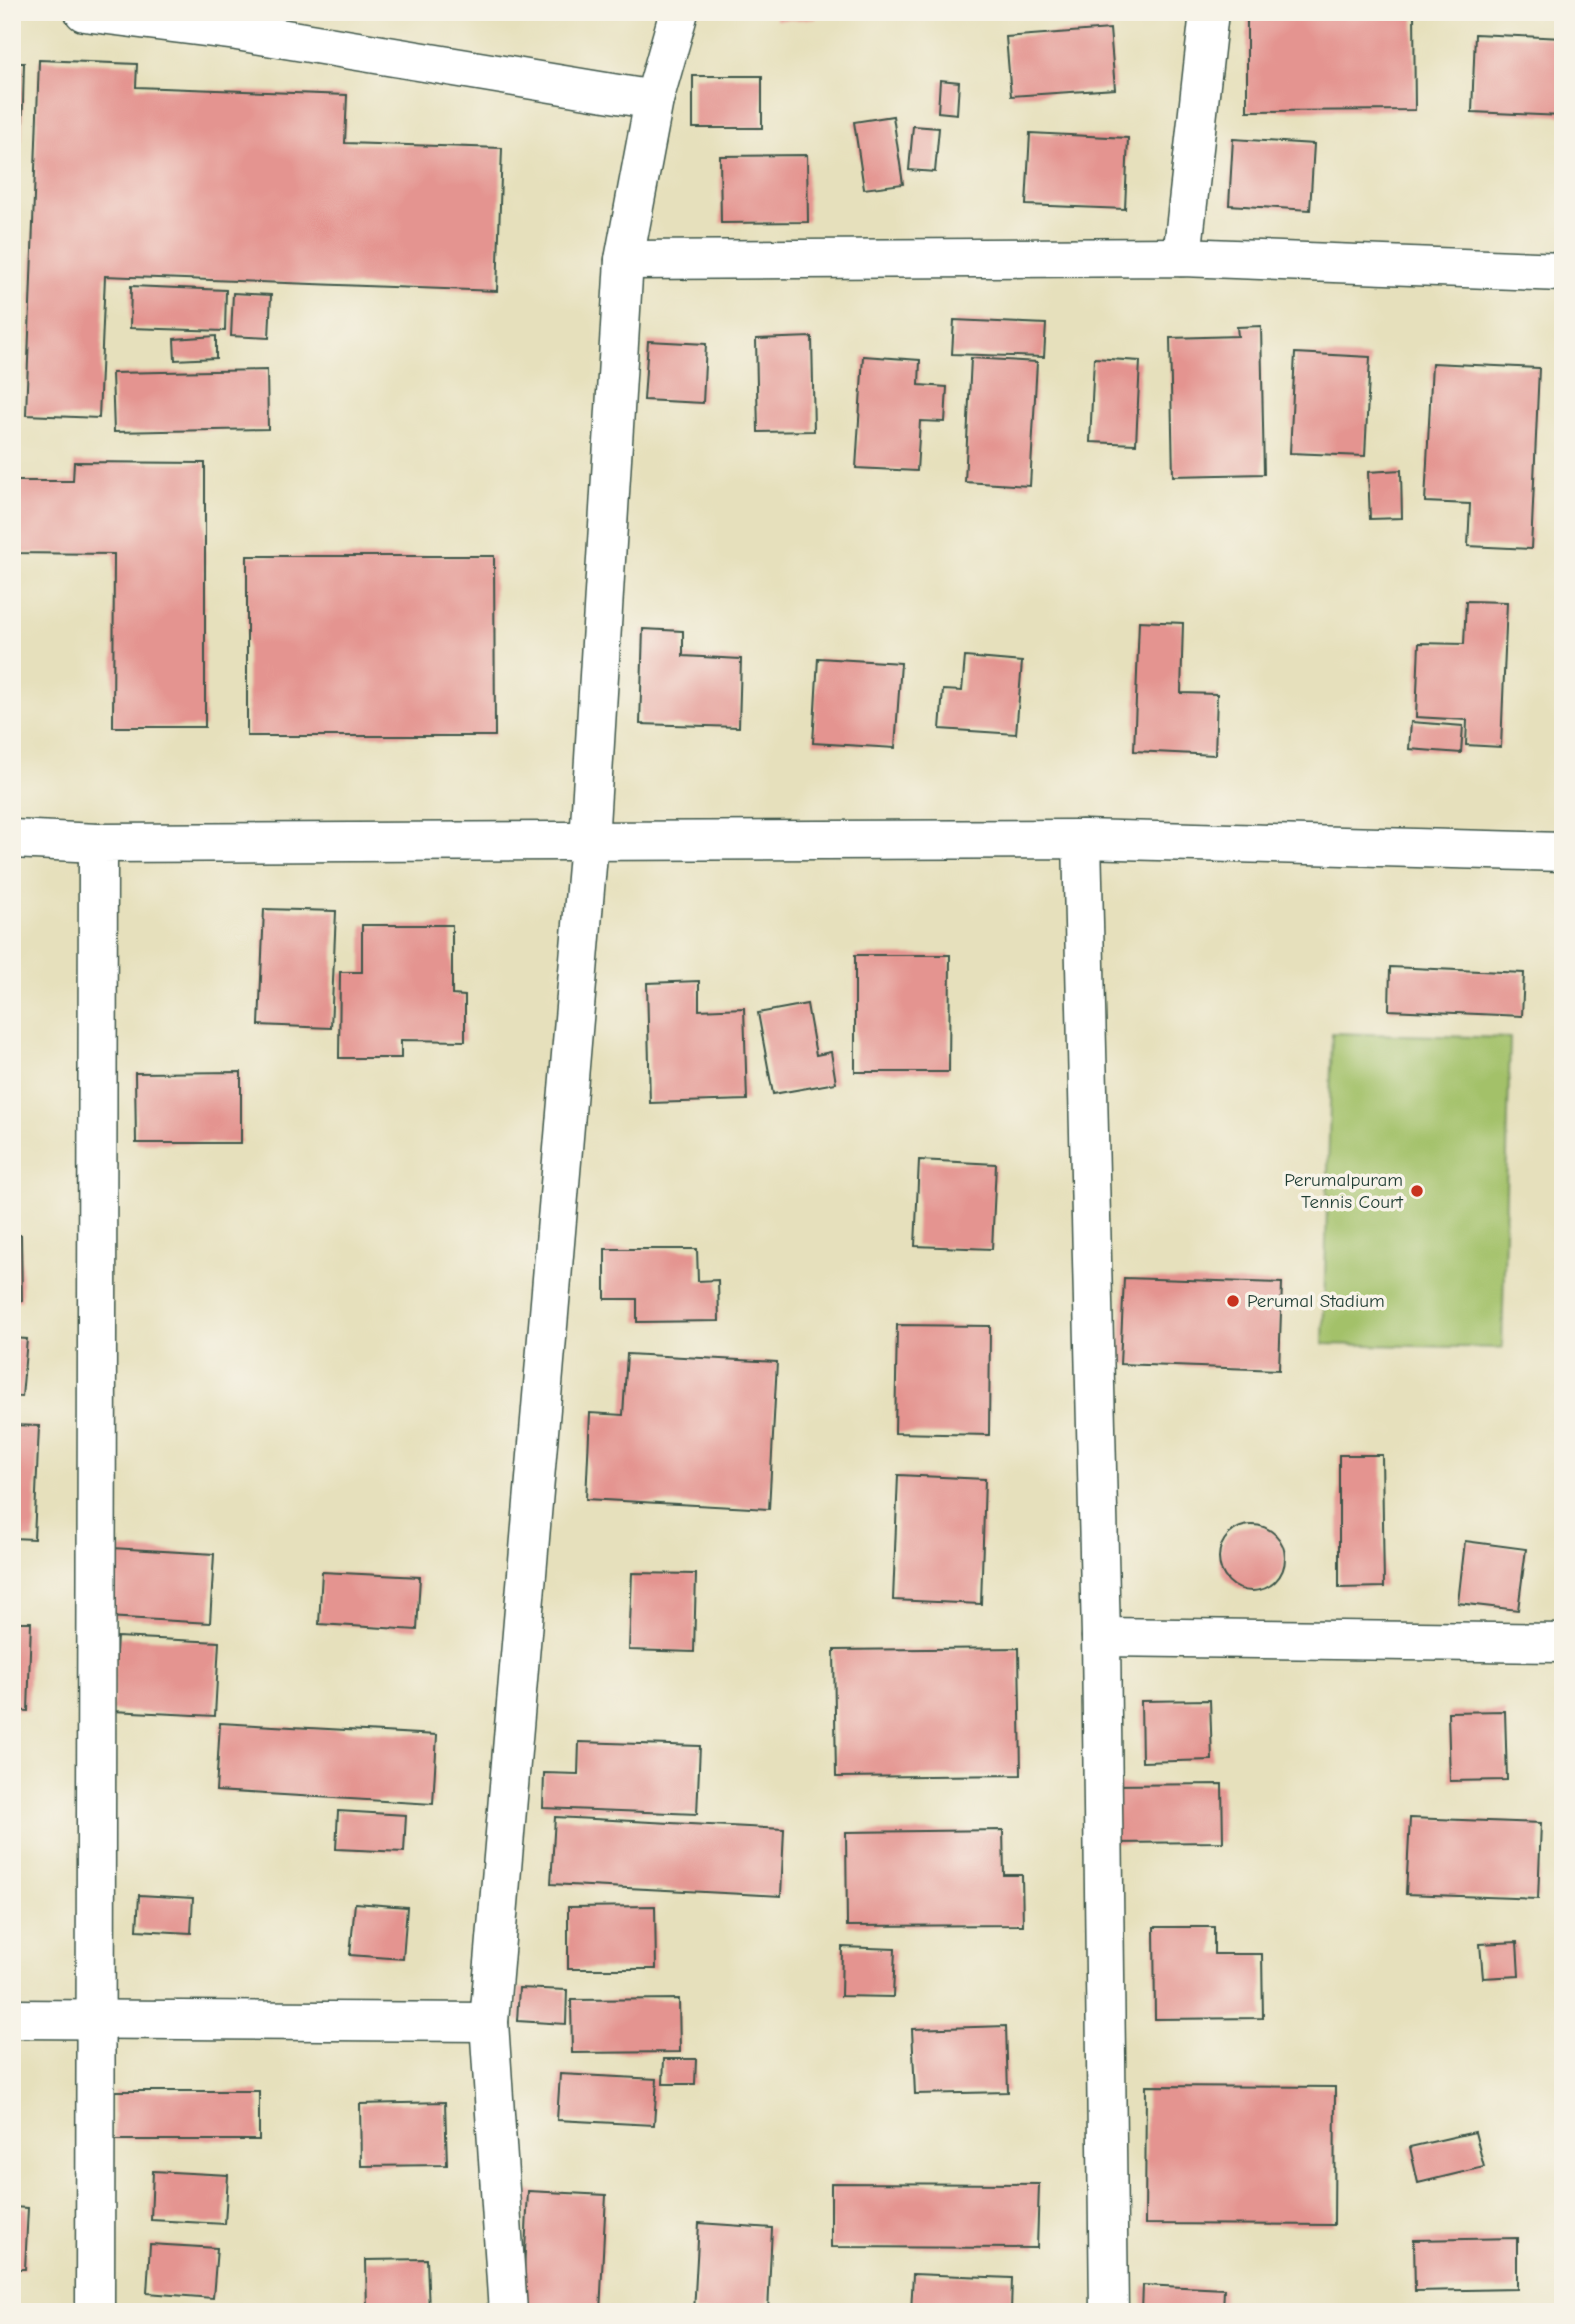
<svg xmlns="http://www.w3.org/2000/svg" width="1575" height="2324" font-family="'Comic Neue',sans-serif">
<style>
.pitch{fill:#a3c169;stroke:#617f4e;stroke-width:2}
.building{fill:#e49490}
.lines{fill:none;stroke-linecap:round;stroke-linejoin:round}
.minor-casing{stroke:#3d5548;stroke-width:41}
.minor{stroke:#fff;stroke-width:38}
.poi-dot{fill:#c8321e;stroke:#f7f3e8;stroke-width:2.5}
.labels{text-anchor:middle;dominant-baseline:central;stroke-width:7;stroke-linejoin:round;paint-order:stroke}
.poi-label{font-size:19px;fill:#1f3d34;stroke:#f7f3e8;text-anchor:end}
</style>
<rect width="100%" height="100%" fill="#f7f3e8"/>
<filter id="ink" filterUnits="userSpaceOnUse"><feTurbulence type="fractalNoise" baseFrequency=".0143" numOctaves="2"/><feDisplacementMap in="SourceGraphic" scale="14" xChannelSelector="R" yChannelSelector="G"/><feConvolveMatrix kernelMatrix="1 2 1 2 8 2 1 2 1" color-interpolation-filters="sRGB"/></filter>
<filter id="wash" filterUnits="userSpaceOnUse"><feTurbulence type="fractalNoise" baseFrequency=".00686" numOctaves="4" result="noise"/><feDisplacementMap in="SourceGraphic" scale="28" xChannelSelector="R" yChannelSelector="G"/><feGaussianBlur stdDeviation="1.57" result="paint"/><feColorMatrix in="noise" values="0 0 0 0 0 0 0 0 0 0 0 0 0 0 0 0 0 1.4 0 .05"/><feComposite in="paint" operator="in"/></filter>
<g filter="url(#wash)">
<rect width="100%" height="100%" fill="#e6e0bc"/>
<path class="pitch" d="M1332 1033 1510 1038 1502 1348 1323 1344Z"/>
<g id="blocks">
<g class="building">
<path d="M776 12H816V19L776 20Z"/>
<path d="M1247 12H1414L1415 110 1247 111Z"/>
<path d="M1110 29 1115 89 1011 96 1006 37Z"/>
<path d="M1475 34 1563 38V116L1472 112Z"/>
<path d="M39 60 137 64 136 87 347 95 345 143 502 148 497 291 105 276 99 418 26 415Z"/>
<path d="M12 63H24L22 141H12Z"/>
<rect x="693" y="76" width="69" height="52"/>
<path d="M940 80 959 82 957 114 938 112Z"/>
<path d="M893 116 903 184 864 189 854 122Z"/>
<path d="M913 126 939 128 935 172 909 170Z"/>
<path d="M1030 133 1128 138 1125 209 1026 205Z"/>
<path d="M1233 139 1314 144 1310 210 1229 205Z"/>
<path d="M12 155H18L16 233H12Z"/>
<path d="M807 155 808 222 721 223 720 156Z"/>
<path d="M131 286 226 290 225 331 130 328Z"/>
<path d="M233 293 271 295 269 338 231 336Z"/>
<path d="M954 320 1046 324 1044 357 952 354Z"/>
<path d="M1261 326 1264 474 1173 476 1170 338 1238 336 1237 327Z"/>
<path d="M216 336V358L175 360 174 339Z"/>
<path d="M812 337 814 431 758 432 756 339Z"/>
<path d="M648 341 706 344 703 403 644 400Z"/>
<path d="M1295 353 1370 357 1365 456 1290 453Z"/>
<path d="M863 356 920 360 919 385 947 387 945 422 920 421 917 471 856 468Z"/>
<path d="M971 358 1037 362 1030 486 965 482Z"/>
<path d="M1094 358 1140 361 1136 444 1090 442Z"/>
<path d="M1432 363 1539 368 1531 549 1468 546 1470 504 1425 502Z"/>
<path d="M267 370 268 429 114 432 112 373Z"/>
<path d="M74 462 205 463V727H113L114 554 12 553V481H73Z"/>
<path d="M1401 470 1402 518 1370 519 1368 472Z"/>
<path d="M247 556H494L495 736H247Z"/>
<path d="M1466 601 1507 602 1501 747 1466 745 1467 720 1416 717 1419 643 1464 644Z"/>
<path d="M1139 621 1183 623 1181 693 1217 694 1215 755 1134 751Z"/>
<path d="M643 629 683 631V656L741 659 739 727 640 724Z"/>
<path d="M965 657 1022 662 1016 734 940 729 943 690 962 691Z"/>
<path d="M818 658 901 663 895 748 813 743Z"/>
<path d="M1411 722 1463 726 1461 753 1409 749Z"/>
<path d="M264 909 336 911 331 1028 259 1025Z"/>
<path d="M362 925H452V995L465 996V1041L401 1040V1058H339L340 972H362Z"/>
<path d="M855 955H950L949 1072H855Z"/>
<path d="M1390 967 1524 973 1522 1016 1389 1010Z"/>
<path d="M699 981V1010L744 1008 747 1100 650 1103 647 983Z"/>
<path d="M807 1004 816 1055 831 1052 836 1083 773 1094 758 1013Z"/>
<path d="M241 1072V1143H136L135 1073Z"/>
<path d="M919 1160 996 1164 992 1249 915 1246Z"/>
<path d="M12 1235H21L22 1301H12Z"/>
<path d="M605 1249H697L698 1281 718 1280 719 1321 637 1322V1299H605Z"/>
<path d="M1124 1278 1282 1283 1279 1370 1120 1364Z"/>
<path d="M897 1325 990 1326 989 1435 895 1433Z"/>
<path d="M12 1338 27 1339 22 1397 12 1396Z"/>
<path d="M627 1354 777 1362 769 1509 586 1499 590 1413 623 1415Z"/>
<path d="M12 1425 39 1426 34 1539 12 1538Z"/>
<path d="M1339 1455H1382L1384 1587 1339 1588Z"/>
<path d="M898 1475 985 1479 981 1604 893 1600Z"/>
<circle cx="1252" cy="1558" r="33"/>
<path d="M1465 1541 1526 1549 1518 1610 1458 1603Z"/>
<path d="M112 1548 214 1554 210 1623 107 1617Z"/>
<path d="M322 1572 420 1577 417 1630 319 1624Z"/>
<path d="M632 1573 696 1574 694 1652 629 1650Z"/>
<path d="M12 1622H31L28 1711 12 1710Z"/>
<path d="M117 1637 219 1642 215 1716 112 1711Z"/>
<path d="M1019 1648 1021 1775 836 1777 834 1650Z"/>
<path d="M1210 1700 1212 1760 1142 1762 1141 1701Z"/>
<path d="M1505 1711 1507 1780 1450 1781 1448 1712Z"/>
<path d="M220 1723 437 1735 433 1804 216 1791Z"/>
<path d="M579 1742 700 1746 697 1814 543 1808 544 1773 578 1774Z"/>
<path d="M1222 1784 1223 1842 1110 1843V1785Z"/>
<path d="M338 1811 406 1815 404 1852 336 1849Z"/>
<path d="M555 1817 784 1829 781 1896 551 1884Z"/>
<path d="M1410 1818 1541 1823 1538 1899 1406 1894Z"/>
<path d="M1003 1830 1004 1875H1022L1023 1925 847 1926 846 1832Z"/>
<path d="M139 1895 193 1898 191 1933 137 1930Z"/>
<path d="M355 1903 407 1907 403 1959 350 1955Z"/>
<path d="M655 1906 656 1969H568V1907Z"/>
<path d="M1154 1927H1214V1954H1262L1263 2018 1155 2019Z"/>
<path d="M1517 1942 1519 1976 1483 1978 1480 1944Z"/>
<path d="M842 1947 895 1949 893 1997 841 1996Z"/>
<path d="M519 1988 567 1990 566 2024 517 2021Z"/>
<path d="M679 1999 680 2052 572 2053 571 2000Z"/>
<path d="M1006 2026 1008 2092 915 2094 912 2029Z"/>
<path d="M664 2059H696L695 2084H663Z"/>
<path d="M560 2074 657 2079 654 2125 557 2120Z"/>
<path d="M1146 2086 1335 2087 1334 2225 1145 2224Z"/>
<rect x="114" y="2091" width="145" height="49"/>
<path d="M445 2102 447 2165 361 2166 360 2104Z"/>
<path d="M1475 2132 1484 2167 1418 2183 1410 2147Z"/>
<path d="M153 2171 228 2175 225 2224 151 2220Z"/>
<path d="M831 2183 1039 2184 1037 2248 831 2247Z"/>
<path d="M528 2191 606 2195 600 2312H522Z"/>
<path d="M12 2207 28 2208 25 2269H12Z"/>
<path d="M699 2223 772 2228 768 2312H694Z"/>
<path d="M1517 2238V2289L1415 2291 1414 2240Z"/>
<path d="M150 2244 217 2248 213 2298 147 2293Z"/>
<path d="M427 2259 429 2312H367L366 2260Z"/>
<path d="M913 2274 1012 2278 1011 2312H911Z"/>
<path d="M1143 2285 1224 2289 1223 2312H1142Z"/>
</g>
</g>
</g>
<g filter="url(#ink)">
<use href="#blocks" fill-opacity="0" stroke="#3d5548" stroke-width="2"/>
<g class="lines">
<g class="minor-casing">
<g id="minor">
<path d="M84 12 237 31 654 100"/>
<path d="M1182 257 1209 12"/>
<path d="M624 260 1182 257 1563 272"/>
<path d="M12 839 98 843"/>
<path d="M1082 839 1101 1637 1109 2312"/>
<path d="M1101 1637 1563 1643"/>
<path d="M12 2019 489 2022 589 842 624 260 654 100 679 12"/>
<path d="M489 2022 508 2312"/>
<path d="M95 2312 98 843 1082 839 1563 852"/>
</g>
</g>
<use href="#minor" class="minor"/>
</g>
</g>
<g class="poi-dot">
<circle cx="1417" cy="1191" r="7"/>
<circle cx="1233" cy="1301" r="7"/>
</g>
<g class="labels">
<g class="poi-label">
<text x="1403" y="1180">Perumalpuram<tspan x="1403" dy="22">Tennis Court</tspan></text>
<text x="1247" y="1301" text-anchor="start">Perumal Stadium</text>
</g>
</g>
<rect width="1575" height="2324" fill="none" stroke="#f7f3e8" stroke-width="42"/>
</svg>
